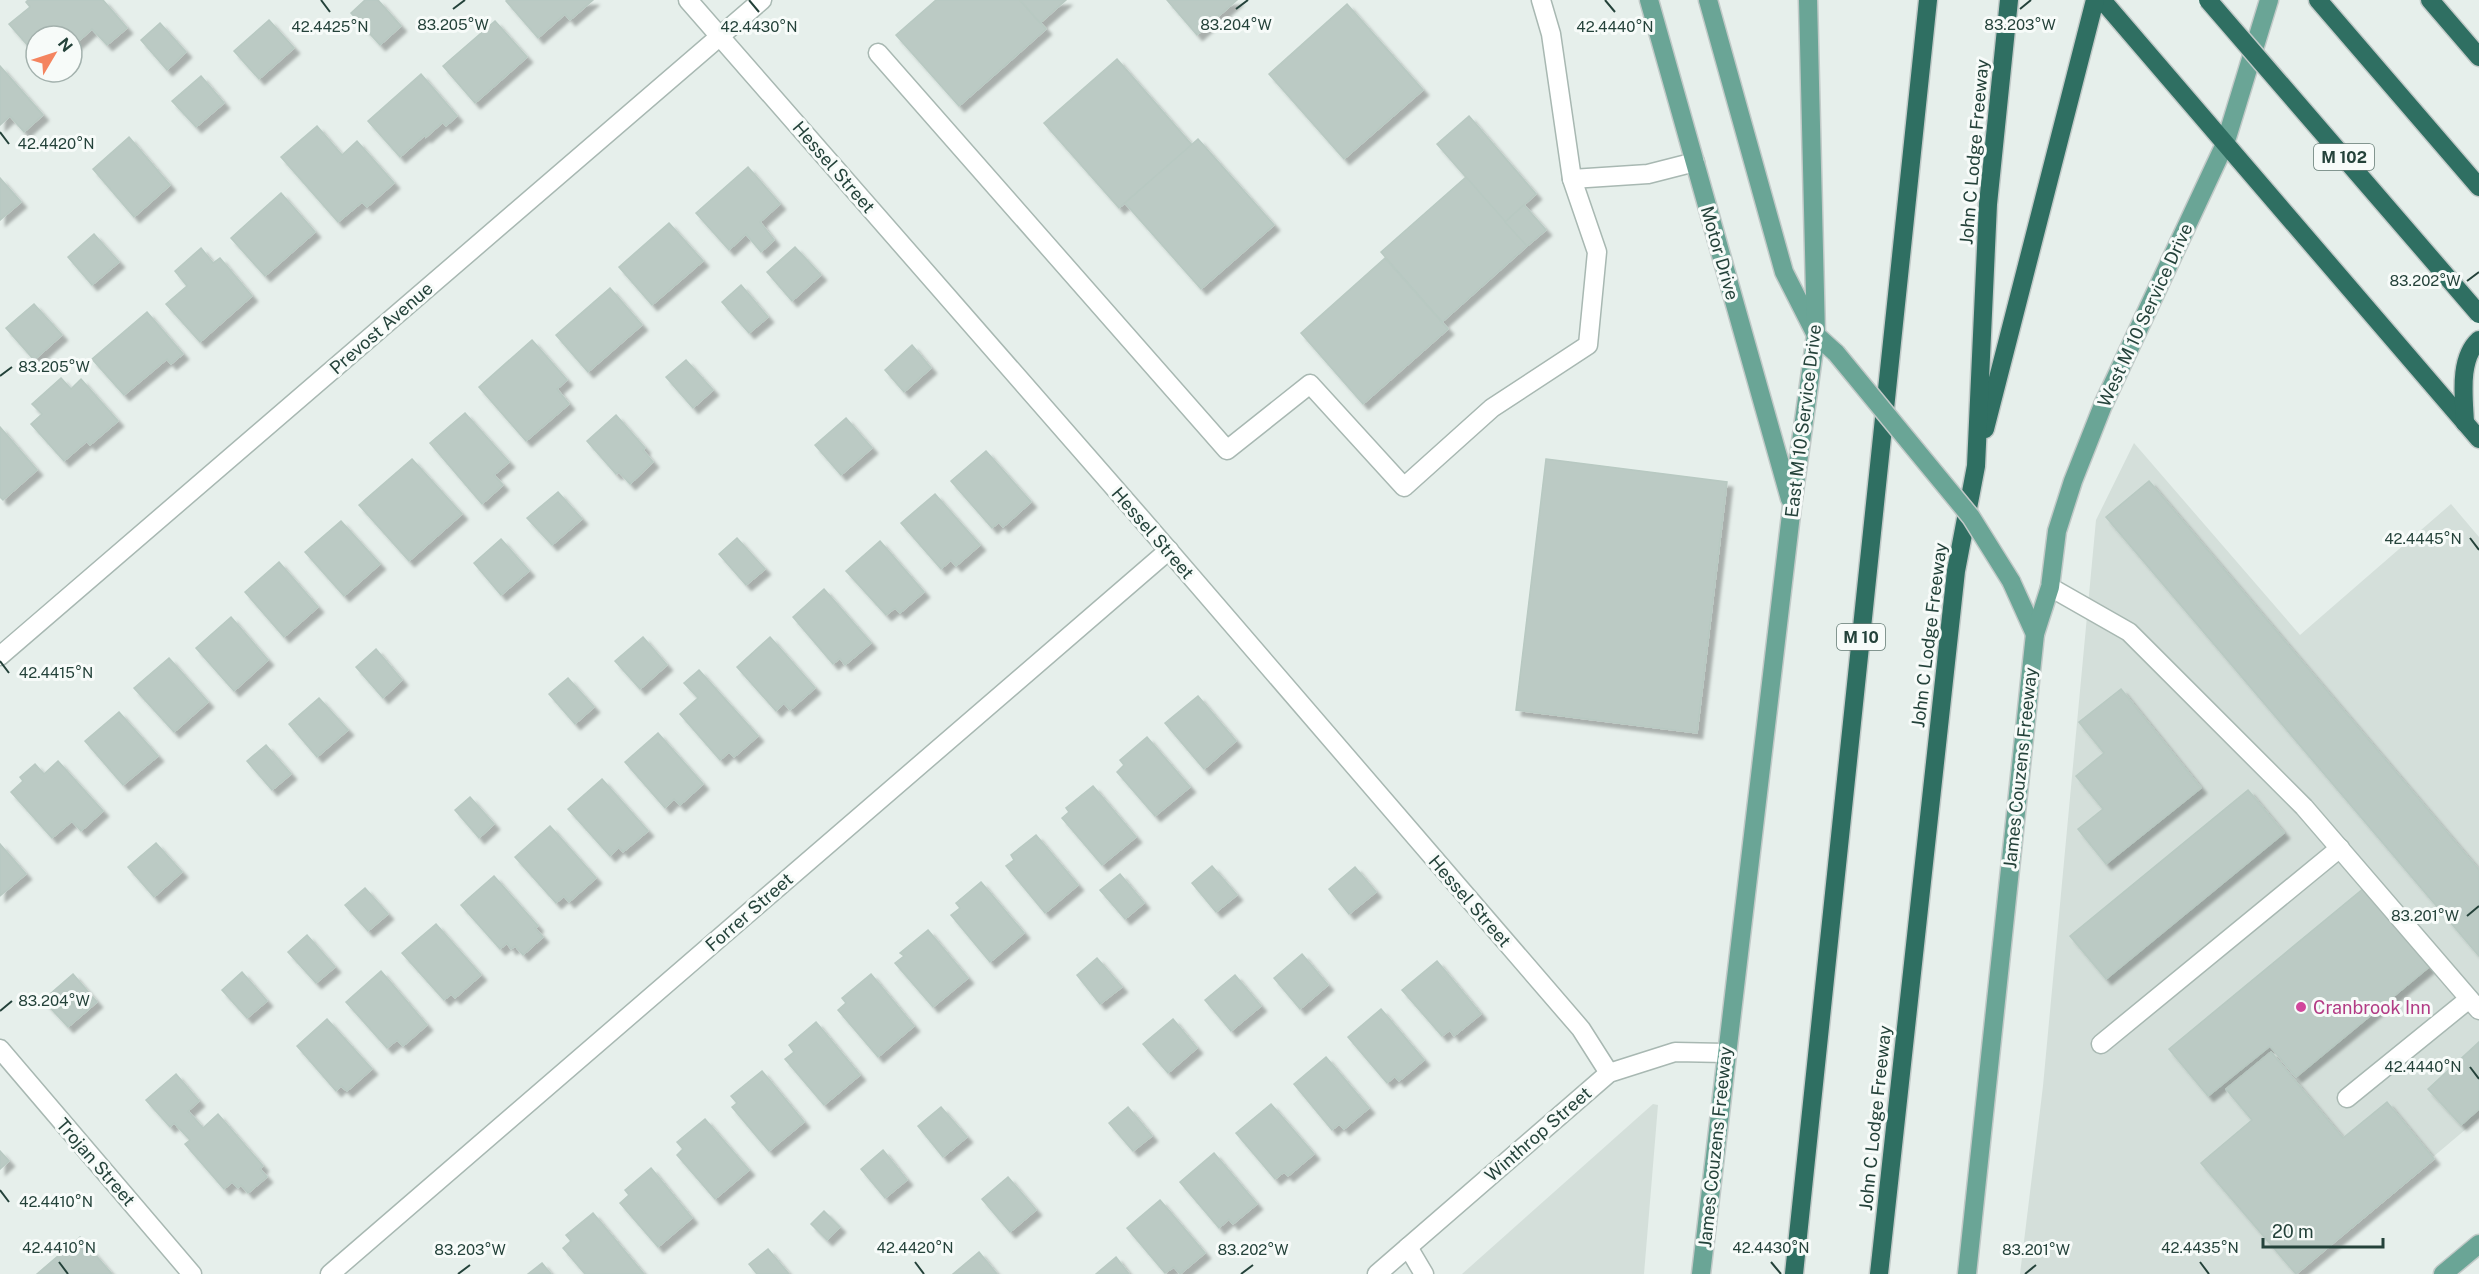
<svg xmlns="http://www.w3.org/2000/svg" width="2479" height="1274" font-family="'Public Sans',sans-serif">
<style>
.built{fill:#d4dfda}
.building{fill:#bbcac4;stroke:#b8c9c2;stroke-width:1.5;filter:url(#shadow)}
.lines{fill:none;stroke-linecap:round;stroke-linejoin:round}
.minor-casing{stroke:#a8b8b2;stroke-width:21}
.major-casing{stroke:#c2cac8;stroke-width:21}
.highway-casing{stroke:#c2cac8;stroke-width:21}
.minor{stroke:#fff;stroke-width:18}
.major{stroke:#6aa596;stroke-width:18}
.highway{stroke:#2f6f62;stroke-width:18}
.major-bridge-casing{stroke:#c2cac8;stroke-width:21;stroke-linecap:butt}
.highway-bridge-casing{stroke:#c2cac8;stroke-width:21;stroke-linecap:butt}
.major-bridge{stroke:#6aa596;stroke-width:18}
.highway-bridge{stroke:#2f6f62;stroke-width:18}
.ticks{fill:none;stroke:#24423a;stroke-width:2}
.hotel-dot{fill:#d1479c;stroke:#f7fbf9;stroke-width:2}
.labels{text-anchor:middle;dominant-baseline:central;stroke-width:6;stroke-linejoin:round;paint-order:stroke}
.shield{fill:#f7fbf9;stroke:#637a73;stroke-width:1.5}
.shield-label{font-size:16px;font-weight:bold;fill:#24423a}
.street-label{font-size:18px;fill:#24423a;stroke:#f7fbf9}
.hotel-label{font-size:18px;fill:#b23c85;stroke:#f7fbf9;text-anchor:start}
.ticks-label{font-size:15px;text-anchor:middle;fill:#24423a;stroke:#f7fbf9;stroke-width:6;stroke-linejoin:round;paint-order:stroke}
</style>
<defs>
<filter id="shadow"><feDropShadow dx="5.5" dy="5.5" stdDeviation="1.5" flood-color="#0004"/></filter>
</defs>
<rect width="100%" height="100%" fill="#e6efeb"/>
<g class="built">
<path d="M2134 443 2300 635 2451 504 2479 537V1118L2295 1274H2020L2043 1086 2096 520Z"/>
<path d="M1653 1104 1658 1105 1644 1274H1462Z"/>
</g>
<g class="building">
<path d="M28 0H103L127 28 107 45 92 29 72 47V36H36V55L9 24 30 7 26 2Z"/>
<path d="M365 0H378L401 26 380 45 351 13Z"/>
<path d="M508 0H593L570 20 565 14 538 38 506 1Z"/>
<path d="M936 0H1020L1046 29 959 106 896 35Z"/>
<path d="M1020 0H1066L1040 23Z"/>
<path d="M1167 0H1237L1197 35Z"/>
<path d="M1347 4 1423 90 1344 159 1269 74Z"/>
<path d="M269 20 294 48 259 79 234 51Z"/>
<path d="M495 21 527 57 475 103 443 66Z"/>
<path d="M160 23 186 52 167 70 141 40Z"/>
<path d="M1117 59 1192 145 1119 208 1044 123Z"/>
<path d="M0 66 43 115 24 132 10 116 0 125Z"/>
<path d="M421 74 457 116 446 126 443 122 426 137 425 135 400 157 368 121Z"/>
<path d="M201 76 224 103 196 127 172 101Z"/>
<path d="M1469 116 1536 194 1505 222 1437 144Z"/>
<path d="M317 126 342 155 357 141 394 183 367 207 362 202 338 222 281 157Z"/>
<path d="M129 137 170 185 134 217 93 169Z"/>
<path d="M1198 139 1274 225 1201 289 1125 203Z"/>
<path d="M748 167 780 204 760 222 774 240 761 252 746 234 729 250 696 213Z"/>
<path d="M1466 177 1527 246 1442 322 1381 252Z"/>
<path d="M0 178 21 202 0 220Z"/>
<path d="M281 193 315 232 265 276 231 238Z"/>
<path d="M1524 205 1546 230 1527 246 1505 222Z"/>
<path d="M669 223 703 261 652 305 619 267Z"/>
<path d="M94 234 119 262 92 285 68 257Z"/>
<path d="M795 247 821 275 792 301 767 272Z"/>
<path d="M201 248 213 263 220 258 252 296 200 342 166 304 187 286 175 271Z"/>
<path d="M1385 258 1448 329 1363 404 1301 333Z"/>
<path d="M741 285 768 317 749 333 722 302Z"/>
<path d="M610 288 642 325 588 372 556 335Z"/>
<path d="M34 304 62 335 34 360 6 328Z"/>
<path d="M147 312 183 354 171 364 167 359 124 395 92 359Z"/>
<path d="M532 340 567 380 557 389 569 404 526 441 479 387Z"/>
<path d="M912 345 931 368 904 392 885 370Z"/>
<path d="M686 360 713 390 693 408 666 377Z"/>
<path d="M61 378 71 389 81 379 118 421 90 445 87 441 64 461 31 424 42 414 32 404Z"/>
<path d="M465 413 509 462 494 475 503 485 482 504 430 443Z"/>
<path d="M616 415 645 448 643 450 653 462 630 484 619 472 616 474 587 441Z"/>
<path d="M846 418 872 448 841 475 815 445Z"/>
<path d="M0 427 37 470 3 500 0 497Z"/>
<path d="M986 451 1031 502 1003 527 999 522 992 528 951 481Z"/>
<path d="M412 459 462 514 409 561 359 505Z"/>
<path d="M1546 459 1727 482 1697 733 1516 710Z"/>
<path d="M2149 481 2479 870V956L2106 517Z"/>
<path d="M558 492 582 519 552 545 527 518Z"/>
<path d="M935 494 980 545 956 566 951 560 941 569 901 523Z"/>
<path d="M341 521 380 564 344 596 305 552Z"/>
<path d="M737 538 765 569 746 585 719 554Z"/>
<path d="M501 539 529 571 501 595 474 563Z"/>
<path d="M880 541 924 592 900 613 895 608 886 615 846 571Z"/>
<path d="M279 562 318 607 284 637 245 592Z"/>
<path d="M824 589 871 643 845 665 840 658 833 664 793 617Z"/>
<path d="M231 617 268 660 234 691 196 648Z"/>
<path d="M643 637 667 665 640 689 615 661Z"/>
<path d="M770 637 815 688 790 710 784 703 776 711 737 667Z"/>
<path d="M376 649 402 680 383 698 356 667Z"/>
<path d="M169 658 208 702 174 732 134 688Z"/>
<path d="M699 670 758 736 734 757 729 752 720 760 680 714 698 698 684 683Z"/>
<path d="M568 678 594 707 575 724 549 694Z"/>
<path d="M2121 689 2201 788 2106 864 2078 829 2103 809 2076 776 2104 753 2079 722Z"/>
<path d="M1198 696 1236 741 1204 769 1165 723Z"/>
<path d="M319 698 348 730 317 757 289 724Z"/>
<path d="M119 712 158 756 123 785 85 741Z"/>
<path d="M658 733 703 784 680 805 674 799 665 808 625 762Z"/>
<path d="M1147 737 1190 787 1155 816 1117 772 1124 765 1120 760Z"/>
<path d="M266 745 291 774 272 790 247 761Z"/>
<path d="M58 761 103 811 81 831 72 821 52 838 11 792 23 781 20 777 35 764 44 774Z"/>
<path d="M602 779 648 831 623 852 619 847 610 856 568 809Z"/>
<path d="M1093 786 1136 837 1102 865 1062 818 1069 812 1066 808Z"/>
<path d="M2248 790 2284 833 2106 979 2070 936Z"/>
<path d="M470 797 494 824 479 838 455 810Z"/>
<path d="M550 826 596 878 569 902 564 896 556 903 515 857Z"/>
<path d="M1036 835 1078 885 1045 913 1006 866 1014 860 1011 855Z"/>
<path d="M156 843 182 872 154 897 128 867Z"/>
<path d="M0 844 26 874 0 896Z"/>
<path d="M1212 866 1237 895 1216 912 1192 883Z"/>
<path d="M1355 867 1376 892 1349 914 1329 889Z"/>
<path d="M1120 874 1144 903 1125 919 1100 890Z"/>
<path d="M494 876 538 926 535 928 543 937 523 955 515 946 511 949 507 943 500 949 461 905Z"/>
<path d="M981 882 1024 933 990 962 951 915 960 908 956 903Z"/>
<path d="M365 888 388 914 368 931 345 905Z"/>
<path d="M2364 888 2429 967 2296 1077 2270 1046 2208 1096 2169 1049Z"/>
<path d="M436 924 481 975 455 998 451 994 444 1000 402 953Z"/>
<path d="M928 930 968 978 933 1007 895 963 904 956 900 953Z"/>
<path d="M307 935 335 967 316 983 288 952Z"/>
<path d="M1302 954 1328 985 1300 1009 1274 978Z"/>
<path d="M1097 958 1122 987 1100 1004 1077 975Z"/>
<path d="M1437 961 1481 1014 1454 1036 1450 1030 1442 1036 1402 990Z"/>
<path d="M381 971 427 1025 403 1046 397 1040 387 1048 346 1002Z"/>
<path d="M242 972 267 1001 247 1018 222 990Z"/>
<path d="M73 974 97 1002 68 1027 43 1000Z"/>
<path d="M871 974 914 1026 878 1057 838 1010 846 1003 842 998Z"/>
<path d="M1235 975 1261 1006 1231 1031 1205 1000Z"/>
<path d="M1381 1009 1424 1060 1399 1081 1395 1076 1387 1083 1348 1037Z"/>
<path d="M327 1019 372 1069 347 1091 341 1086 336 1091 297 1046Z"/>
<path d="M1173 1019 1197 1048 1168 1073 1143 1044Z"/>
<path d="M816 1022 860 1075 824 1105 785 1059 794 1052 789 1045Z"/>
<path d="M2479 1042V1109L2461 1125 2428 1089Z"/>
<path d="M2271 1052 2343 1138 2387 1102 2434 1159 2296 1274 2201 1163 2252 1120 2226 1089Z"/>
<path d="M1326 1057 1369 1108 1344 1129 1339 1124 1332 1130 1294 1084Z"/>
<path d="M762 1071 804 1122 769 1151 732 1107 737 1103 731 1096Z"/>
<path d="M176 1074 199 1101 188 1111 203 1128 218 1114 263 1166 260 1169 267 1177 248 1193 241 1185 238 1188 232 1182 224 1189 185 1144 190 1140 174 1123 170 1127 146 1100Z"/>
<path d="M1271 1104 1314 1154 1288 1176 1284 1172 1275 1179 1236 1133Z"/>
<path d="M941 1107 967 1137 943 1157 918 1126Z"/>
<path d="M1128 1107 1152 1136 1133 1151 1109 1123Z"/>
<path d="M705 1119 749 1170 715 1199 677 1155 683 1149 677 1142Z"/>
<path d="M883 1150 907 1180 885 1198 861 1169Z"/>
<path d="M0 1151 9 1161 0 1169Z"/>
<path d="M1214 1153 1257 1204 1233 1224 1229 1219 1219 1228 1180 1182Z"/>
<path d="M651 1168 692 1218 658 1247 620 1203 629 1195 625 1190Z"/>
<path d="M1008 1177 1036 1210 1010 1232 982 1199Z"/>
<path d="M1160 1200 1205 1253 1180 1274 1174 1267 1165 1273 1127 1228Z"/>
<path d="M824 1211 840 1227 827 1240 811 1224Z"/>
<path d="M593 1213 644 1274H585L563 1248 571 1241 566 1235Z"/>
<path d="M80 1237 112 1274H37Z"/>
<path d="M768 1249 789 1274H757L749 1264Z"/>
<path d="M979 1252 997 1274H953Z"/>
<path d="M1116 1257 1129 1274H1096Z"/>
<path d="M542 1263 551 1274H528Z"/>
</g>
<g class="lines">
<g class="minor-casing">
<g id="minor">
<path d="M688 0 1139 516 1581 1029 1609 1073"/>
<path d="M1541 0 1551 34 1572 179 1648 174 1695 162"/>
<path d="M878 53 1227 450 1310 384 1404 487 1492 408 1588 345 1597 252 1572 179"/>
<path d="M2050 587 2129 632 2304 807 2479 1010"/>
<path d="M0 656 762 0"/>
<path d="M2101 1044 2340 848"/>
<path d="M0 1049 192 1274"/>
<path d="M2347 1098 2469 999"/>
<path d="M1408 1247 1424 1274"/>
<path d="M330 1274 1169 550"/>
<path d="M1377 1274 1609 1073 1675 1052 1726 1053"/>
</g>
</g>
<g class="major-casing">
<g id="major">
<path d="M1649 0 1790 499"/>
<path d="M1708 0 1784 272 1816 335 1836 353"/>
<path d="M2011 581 2035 634"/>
<path d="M1701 1274 1792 506 1816 335 1808 0"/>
<path d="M1967 1274 2035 634 2050 587 2057 531 2073 481 2103 405 2225 144 2269 0"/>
<path d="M2443 1274 2479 1244"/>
</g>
</g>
<g class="highway-casing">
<g id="highway">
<path d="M2102 0 2479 439"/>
<path d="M2318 0 2479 187"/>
<path d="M2430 0 2479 57"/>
<path d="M2465 423C2464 398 2458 359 2479 340"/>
<path d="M1985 429 2095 0"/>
<path d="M1794 1274 1928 0"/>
<path d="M1879 1274 1956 571 1976 466 1988 204 2009 0"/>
</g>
</g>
<use href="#minor" class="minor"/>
<use href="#major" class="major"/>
<use href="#highway" class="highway"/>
<g class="major-bridge-casing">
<path id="major-bridge" d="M1836 353 1971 517 2011 581"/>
</g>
<g class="highway-bridge-casing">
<path id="highway-bridge" d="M2208 0 2479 314"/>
</g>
<use href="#major-bridge" class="major-bridge"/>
<use href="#highway-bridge" class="highway-bridge"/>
</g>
<path class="ticks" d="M321 0 330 12M749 0 759 12M1605 0 1615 12M453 9 465 0M1236 9 1248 0M2020 9 2031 0M0 132 9 144M2467 281 2479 272M0 376 12 367M2470 538 2479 550M0 661 9 673M2467 916 2479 906M0 1011 12 1001M2470 1067 2479 1079M0 1190 9 1202M59 1262 68 1274M915 1262 924 1274M1771 1262 1781 1274M2200 1262 2209 1274M458 1274 470 1265M1241 1274 1253 1265M2025 1274 2036 1265"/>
<circle class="hotel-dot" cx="2301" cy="1007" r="6"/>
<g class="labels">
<g class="shield">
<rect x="2314" y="144" width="60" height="26" rx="4.5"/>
<rect x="1837" y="624" width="48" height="26" rx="4.5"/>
</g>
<g class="shield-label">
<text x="2344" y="157">M 102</text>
<text x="1861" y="637">M 10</text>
</g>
<g class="street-label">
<text transform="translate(1974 152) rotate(-85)">John C Lodge Freeway</text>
<text transform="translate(834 167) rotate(49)">Hessel Street</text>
<text transform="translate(1720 253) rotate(74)">Motor Drive</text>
<text transform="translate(2145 315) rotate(-65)">West M 10 Service Drive</text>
<text transform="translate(381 328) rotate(-41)">Prevost Avenue</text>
<text transform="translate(1803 421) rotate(-83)">East M 10 Service Drive</text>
<text transform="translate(1153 533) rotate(49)">Hessel Street</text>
<text transform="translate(1929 635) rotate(-83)">John C Lodge Freeway</text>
<text transform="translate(2020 768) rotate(-84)">James Couzens Freeway</text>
<text transform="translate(1470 901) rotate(49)">Hessel Street</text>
<text transform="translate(749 912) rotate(-41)">Forrer Street</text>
<text transform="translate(1875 1118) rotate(-84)">John C Lodge Freeway</text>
<text transform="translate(1538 1134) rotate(-41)">Winthrop Street</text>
<text transform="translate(1715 1147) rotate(-84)">James Couzens Freeway</text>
<text transform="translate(96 1162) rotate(49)">Trojan Street</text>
</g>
<g class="hotel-label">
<text x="2313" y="1007">Cranbrook Inn</text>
</g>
</g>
<g class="ticks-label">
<text x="1236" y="30">83.204°W</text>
<text x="2020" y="30">83.203°W</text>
<text x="453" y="30">83.205°W</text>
<text x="330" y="32">42.4425°N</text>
<text x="759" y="32">42.4430°N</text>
<text x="1615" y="32">42.4440°N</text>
<text x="56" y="149">42.4420°N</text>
<text x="2425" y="286">83.202°W</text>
<text x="54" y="372">83.205°W</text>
<text x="2423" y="544">42.4445°N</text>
<text x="56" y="678">42.4415°N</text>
<text x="2425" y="921">83.201°W</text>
<text x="54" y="1006">83.204°W</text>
<text x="2423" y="1072">42.4440°N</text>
<text x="56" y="1207">42.4410°N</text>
<text x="59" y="1253">42.4410°N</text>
<text x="915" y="1253">42.4420°N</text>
<text x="1771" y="1253">42.4430°N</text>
<text x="2200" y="1253">42.4435°N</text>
<text x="470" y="1255">83.203°W</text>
<text x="1253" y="1255">83.202°W</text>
<text x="2036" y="1255">83.201°W</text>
</g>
<g transform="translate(54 54) rotate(51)"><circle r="28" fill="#f7fbf9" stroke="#a3b1ad" stroke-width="1.5"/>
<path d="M0-4.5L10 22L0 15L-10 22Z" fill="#f4845f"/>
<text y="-9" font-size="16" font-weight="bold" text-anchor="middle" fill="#24423a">N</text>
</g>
<path d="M2263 1238v9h120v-9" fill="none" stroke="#24423a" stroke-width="3"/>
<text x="2272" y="1238" font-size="18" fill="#24423a" stroke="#f7fbf9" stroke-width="4.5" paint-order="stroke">20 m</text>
</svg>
